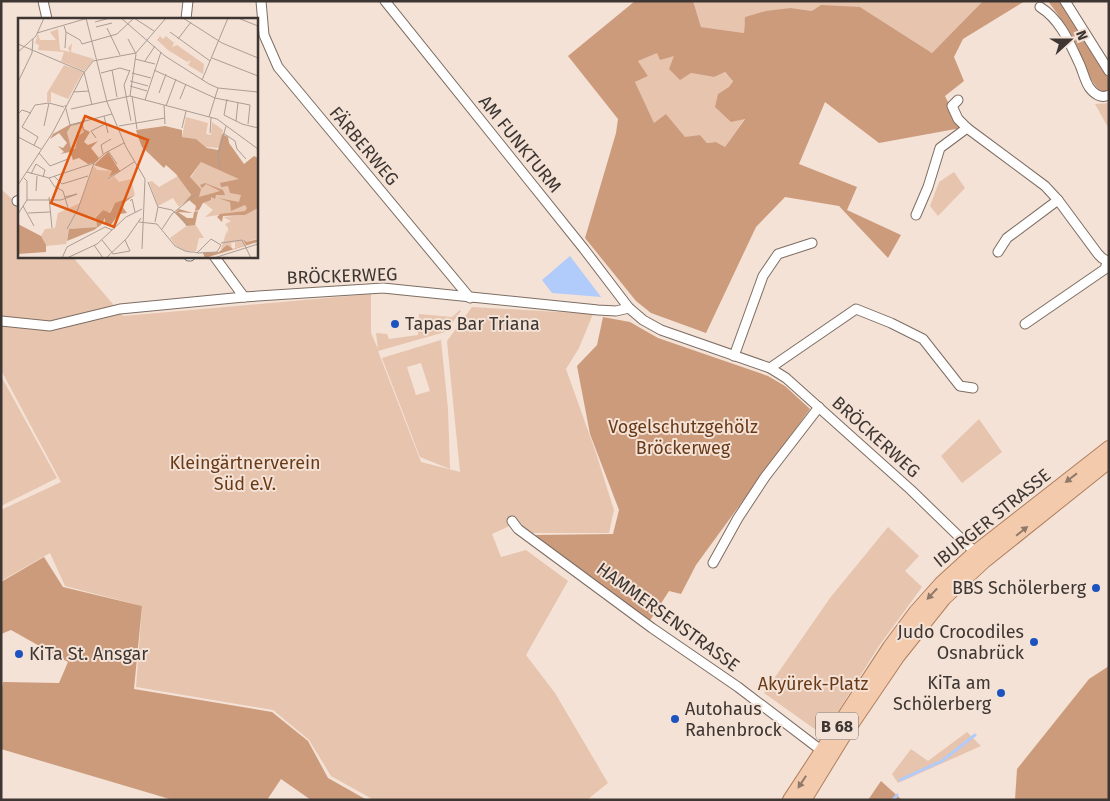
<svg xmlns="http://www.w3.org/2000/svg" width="1110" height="801" font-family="'Fira Sans',sans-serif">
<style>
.green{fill:#e7c4ae;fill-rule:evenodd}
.forest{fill:#cc9b7c;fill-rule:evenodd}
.water{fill:#b1cbfa}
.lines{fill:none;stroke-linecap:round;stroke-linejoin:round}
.stream{stroke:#b1cbfa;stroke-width:3}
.minor-casing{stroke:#7d6d62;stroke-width:11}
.primary-casing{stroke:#af7f5e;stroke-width:16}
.minor{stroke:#fff;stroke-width:9}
.primary{stroke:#f4caad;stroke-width:14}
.oneway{fill:#8f7969}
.poi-dot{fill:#1d53bf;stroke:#f4e2d6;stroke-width:2}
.labels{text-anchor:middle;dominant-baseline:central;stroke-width:4;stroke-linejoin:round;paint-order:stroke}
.shield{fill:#f4e2d6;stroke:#746a63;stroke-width:1}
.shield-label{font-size:16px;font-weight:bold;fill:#3d3632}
.street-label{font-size:18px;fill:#3d3632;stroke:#f4e2d6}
.poi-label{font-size:18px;fill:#3d3632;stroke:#f4e2d6;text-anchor:start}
.park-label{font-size:18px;fill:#693a17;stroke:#f4e2d6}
.inset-road{fill:none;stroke:#ab9d94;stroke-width:1}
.view{fill:#df570e;fill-opacity:0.15;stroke:#df570e;stroke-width:2.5}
.inset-edge{fill:none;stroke:#3d3632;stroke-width:2.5}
</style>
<rect width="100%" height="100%" fill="#f4e2d6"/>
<g class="green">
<path d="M693 1H983L932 53 860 7 812 11 791 8 744 23V33L701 27Z"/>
<path d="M658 52 674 55 691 73 714 77 724 72 733 80 729 88 718 94 745 118 725 147 716 142 707 143 700 135 685 138 666 114 654 124 635 82 648 76 638 61Z"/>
<path d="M1109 103V129L1095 104Z"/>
<path d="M954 172 965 188 938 216 930 206 939 182Z"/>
<path d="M1 189 13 200 19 202V256H72L123 316 371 294V333L378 349 376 333 387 334 389 339 418 335 419 314 452 317 460 310 461 311 445 332 378 351 421 462 460 472 447 341 472 307 593 314 579 348 566 369 596 453 614 510 609 533H529L518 522 492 534 501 557 526 550 568 581 526 655 555 693 608 783 587 800H374L331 776 309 740 273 710 136 687 142 606 65 586 50 553 1 581V510L61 482 1 370Z"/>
<path d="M441 340 448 409 450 469 420 457 382 358ZM421 363 430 391 416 395 407 367Z"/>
<path d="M1 376 57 478 1 506Z"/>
<path d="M979 419 1002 452 962 483 941 456Z"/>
<path d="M888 527 919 556 905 571 922 587 879 646 823 735 764 693 830 598Z"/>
<path d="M967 732 981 746 898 783 892 774 911 749 928 761Z"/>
</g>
<g class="forest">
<path d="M635 1H693L701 27 744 33 745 17 766 11 791 8 812 11 821 5 860 7 932 53 983 1H1025L963 39 954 57 964 81 945 96 961 128 879 143 825 102 799 164 857 187 847 210 901 235 888 258 839 206 785 197 756 227 706 333 651 313 636 301 585 238 616 133 618 119 568 56ZM657 53 660 60 674 56 669 69 680 80 691 73 714 77 725 72 733 81 729 87 718 94 715 107 731 122 745 119 725 147 716 142 707 143 700 135 685 137 666 114 654 123 635 82 648 76 638 61Z"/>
<path d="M1048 1H1062L1109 79V90L1104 93C1087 83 1083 56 1074 40 1067 26 1057 14 1048 1Z"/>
<path d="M603 317 630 322 658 338 768 376 785 386 810 409 696 565 681 594 669 591 649 622 534 535 613 534 619 510 590 434 577 366 597 345Z"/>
<path d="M44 557 63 587 142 606 134 689 272 712 308 741 328 778 367 800H311L281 779 267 800H173L1 749V694L3 682 59 683 68 662 11 630 1 634V582Z"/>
<path d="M1109 666V800H1015L1017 769 1089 679Z"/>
<path d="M881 781 902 800H868Z"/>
</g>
<path class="water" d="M570 256 601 297 552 293 542 280Z"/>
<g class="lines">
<g class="stream">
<path d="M900 780 942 761 975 735"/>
<path d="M893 800 897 795"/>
</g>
<g class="minor-casing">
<g id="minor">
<path d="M43 1 47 19"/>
<path d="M261 1 264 35 278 67 470 298"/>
<path d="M385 1 584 249 629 308 643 320 661 330 770 368 786 378 911 490 978 555"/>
<path d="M1065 1 1109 71"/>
<path d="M1040 7C1061 20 1070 44 1080 65 1083 72 1085 81 1089 87 1094 94 1101 99 1109 95"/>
<path d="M186 19 188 1"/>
<path d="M958 100 952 106 958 119 967 128"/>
<path d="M17 201 19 200"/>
<path d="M916 215 928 187 940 148 967 128 1045 186 1058 200 1098 254 1102 258 1109 262"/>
<path d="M998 252 1007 238 1058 200"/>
<path d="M189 256H190"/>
<path d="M214 256 244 297"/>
<path d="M1 321 50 326 120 309 244 297 383 288 598 310 616 311 629 308"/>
<path d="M1025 324 1105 269 1107 262"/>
<path d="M734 356 763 276 778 254 812 243"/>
<path d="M770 368 856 309 891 323 923 339 960 386 973 388"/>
<path d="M512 521 518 529 652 628 738 687 826 754"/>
<path d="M713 563 738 518 765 477 819 407"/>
</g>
</g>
<g class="primary-casing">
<g id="primary">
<path d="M790 800 890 647 916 612 941 584 976 552 1109 448"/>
<path d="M804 800 842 738 897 657 944 598 984 561 1109 461"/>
</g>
</g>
<use href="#minor" class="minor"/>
<use href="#primary" class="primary"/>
</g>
<defs><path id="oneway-solid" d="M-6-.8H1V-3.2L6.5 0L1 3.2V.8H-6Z" transform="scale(1.25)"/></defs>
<g class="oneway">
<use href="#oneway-solid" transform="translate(1071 478) rotate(142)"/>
<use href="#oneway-solid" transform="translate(1022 531) rotate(-39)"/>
<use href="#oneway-solid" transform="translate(932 594) rotate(133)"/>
<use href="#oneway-solid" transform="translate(802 782) rotate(123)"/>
</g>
<g class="poi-dot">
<circle cx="395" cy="324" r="5"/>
<circle cx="1096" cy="588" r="5"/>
<circle cx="1034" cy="642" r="5"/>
<circle cx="19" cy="654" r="5"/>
<circle cx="1001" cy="693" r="5"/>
<circle cx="675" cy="719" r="5"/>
</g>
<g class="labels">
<rect class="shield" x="816" y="712.5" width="42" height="27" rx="4"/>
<g class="shield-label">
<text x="837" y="726">B 68</text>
</g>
<g class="street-label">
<text transform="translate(520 144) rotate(51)">AM FUNKTURM</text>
<text transform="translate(364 146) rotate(50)">FÄRBERWEG</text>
<text transform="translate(342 276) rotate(-2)">BRÖCKERWEG</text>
<text transform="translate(876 437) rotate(42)">BRÖCKERWEG</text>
<text transform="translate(992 518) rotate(-39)">IBURGER STRASSE</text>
<text transform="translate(668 617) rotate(36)">HAMMERSENSTRASSE</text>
</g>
<g class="poi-label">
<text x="405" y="324">Tapas Bar Triana</text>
<text x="1086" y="588" text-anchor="end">BBS Schölerberg</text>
<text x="1024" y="632" text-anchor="end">Judo Crocodiles<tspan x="1024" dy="21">Osnabrück</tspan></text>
<text x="29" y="654">KiTa St. Ansgar</text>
<text x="991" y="683" text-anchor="end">KiTa am<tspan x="991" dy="21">Schölerberg</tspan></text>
<text x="685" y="709">Autohaus<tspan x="685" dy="21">Rahenbrock</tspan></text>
</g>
<g class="park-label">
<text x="683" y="427">Vogelschutzgehölz<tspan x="683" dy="21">Bröckerweg</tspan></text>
<text x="245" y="463">Kleingärtnerverein<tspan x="245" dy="21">Süd e.V.</tspan></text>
<text x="813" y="684">Akyürek-Platz</text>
</g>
</g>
<g transform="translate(18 18)">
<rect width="240" height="240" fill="#f4e2d6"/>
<path d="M40 11 42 32 52 34 50 30 54 25 53 34 76 41 66 53 38 41 43 43 46 34 20 32 21 27 17 25 20 16 22 22H38L32 14ZM142 18 145 21 148 18 156 25 154 29 159 27 186 46 185 56 170 47 173 42 169 44 150 32 139 22ZM46 47 65 54 50 81 33 74V84H29V75ZM168 99 190 105 188 116 193 117 194 104 205 112 201 130 188 129 178 121 164 119ZM62 106 66 114 60 118 57 131 52 130 49 114 53 108ZM183 144 224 161 235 192 240 190V220L229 224 225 220 228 227 217 230V224L213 225 214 231H203L209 212 210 217V210L207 206 213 203 205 199 227 197 235 192 187 199 195 192 181 181 178 177 180 168 171 162ZM76 148 79 152 94 153 90 163 96 158 101 164 113 161 117 177 97 185 91 195 85 192 78 198 79 209 51 211 48 226 28 228 23 218 27 211 37 210 40 195 62 185ZM160 158 173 178 161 189 155 180 140 188 131 164 134 163 141 169ZM177 206 186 220H181L178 233H167L157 227 152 220 167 209Z" fill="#e7c4ae"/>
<path d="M73 101 64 103 66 111 72 114 66 124 70 127 80 123 73 130 81 140 78 144 70 146 61 140 55 142 52 134 42 136 46 134 40 128 45 130 49 125 41 115 32 121 35 116 51 107ZM62 106 66 114 60 118 57 131H53L49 114 53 108ZM147 108 164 112V119L178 121 189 130 200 132 204 116 210 119 211 125 226 146 236 138 240 140V190L227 197 205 198 204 204 199 199 202 196 227 193 229 190 227 187 213 193 212 184 200 180 221 184 223 177 212 175 210 168 203 169 202 165 221 161 183 144 172 159 183 171 181 179 202 173 188 166 184 170 182 167 187 165 205 172 207 177H198L197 181 193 179V182L185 185 181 192 177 193 178 188 171 182 164 187 173 177 158 156 148 147 146 150 124 129 119 116 118 112ZM90 134 102 153 91 159 94 153 76 147ZM117 177 103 187 109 195 101 196 92 208 87 205V200L83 207 76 212 49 223 51 211 79 209 78 199 85 192 92 195 97 185ZM161 191 175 195 160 194 169 200H175L176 194 180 193 177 207 169 208 157 195ZM0 206 23 218 28 227V234L0 236ZM225 221 229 224 240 221V224L187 240 185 235 201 234 209 227 215 231 228 227Z" fill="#cc9b7c" fill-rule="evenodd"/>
<path class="inset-road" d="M68 0 89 84 108 129 127 161 124 231M103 0 147 38 191 66 200 70 240 74M165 0 204 25 240 40M220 0 240 8M77 4 92 0M46 8 48 14 62 22 64 26 99 16 116 0 136 13M78 9 94 5M89 10 102 37M152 14 192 43M19 15 70 0M110 21 118 36 112 78M160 21 173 4M0 26 66 54M47 30 48 14M0 34 18 18 26 0M118 35 148 0M194 40 240 58M117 41 137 46M127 43 137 28M94 52 99 79M112 52 106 67 113 103M136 52 197 80 232 87 230 106M66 54 74 87M83 55 102 50 112 53M114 55 133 60M184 62 210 0M112 63 130 68M0 64 14 35 15 21M112 68 129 73M55 74 71 73M141 75 148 56M114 78 119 111M162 81 168 66M209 81 206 97 224 106M127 82 143 34M47 87 52 107 94 96M146 87 147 106M148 88 158 61M53 91 112 78 199 101 240 131M0 96 4 92 13 95M86 98 90 115M191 99 200 70M218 103 220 84M224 106 240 110M26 108 31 85M101 108 147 100M164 110 168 93M192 115 193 100M205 115 217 123 219 131 228 141M0 119 23 131M78 120 73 113 87 106M16 127 20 119 4 109 17 87 31 85 46 89M90 133 99 146M21 135 32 148 50 141M85 136 83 127 93 121M202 150 200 137 208 108M9 154 31 160 76 145M13 156 18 146 27 152 25 159M36 158 44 166 70 158M31 160 36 168 45 173 50 190M90 161 116 144M130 164 140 189M0 167 35 114 65 56 75 43 118 35M18 173 19 158M31 179 34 210M9 182H43L59 176 47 179M112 183 114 181 117 194M5 188 16 208M140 189 154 192 166 202 169 208M10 195 32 194M0 196 9 182V163L6 160M121 204 139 206 157 228 167 233 172 234H176L180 235 199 234 203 227 193 221 179 235M137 204 140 189M49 211 60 191 76 145 87 135 106 125M144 211 154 196 177 177M84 222 95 236 112 233 107 222M203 225 224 222 233 240M76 227 85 240M44 240 49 229 87 209 94 212M49 240 79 226 108 199 124 191M88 240 109 220 123 200M196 240 240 226"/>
<path class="view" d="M67 98 130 122 96 209 33 185Z"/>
<rect width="240" height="240" class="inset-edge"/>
</g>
<rect width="1110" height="801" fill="none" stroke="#3d3632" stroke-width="5"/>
<g transform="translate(1070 40) rotate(69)" stroke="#f4e2d6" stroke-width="4" paint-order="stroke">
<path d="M0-4L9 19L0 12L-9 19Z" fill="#3d3632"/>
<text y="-8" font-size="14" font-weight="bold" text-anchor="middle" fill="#3d3632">N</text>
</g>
</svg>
